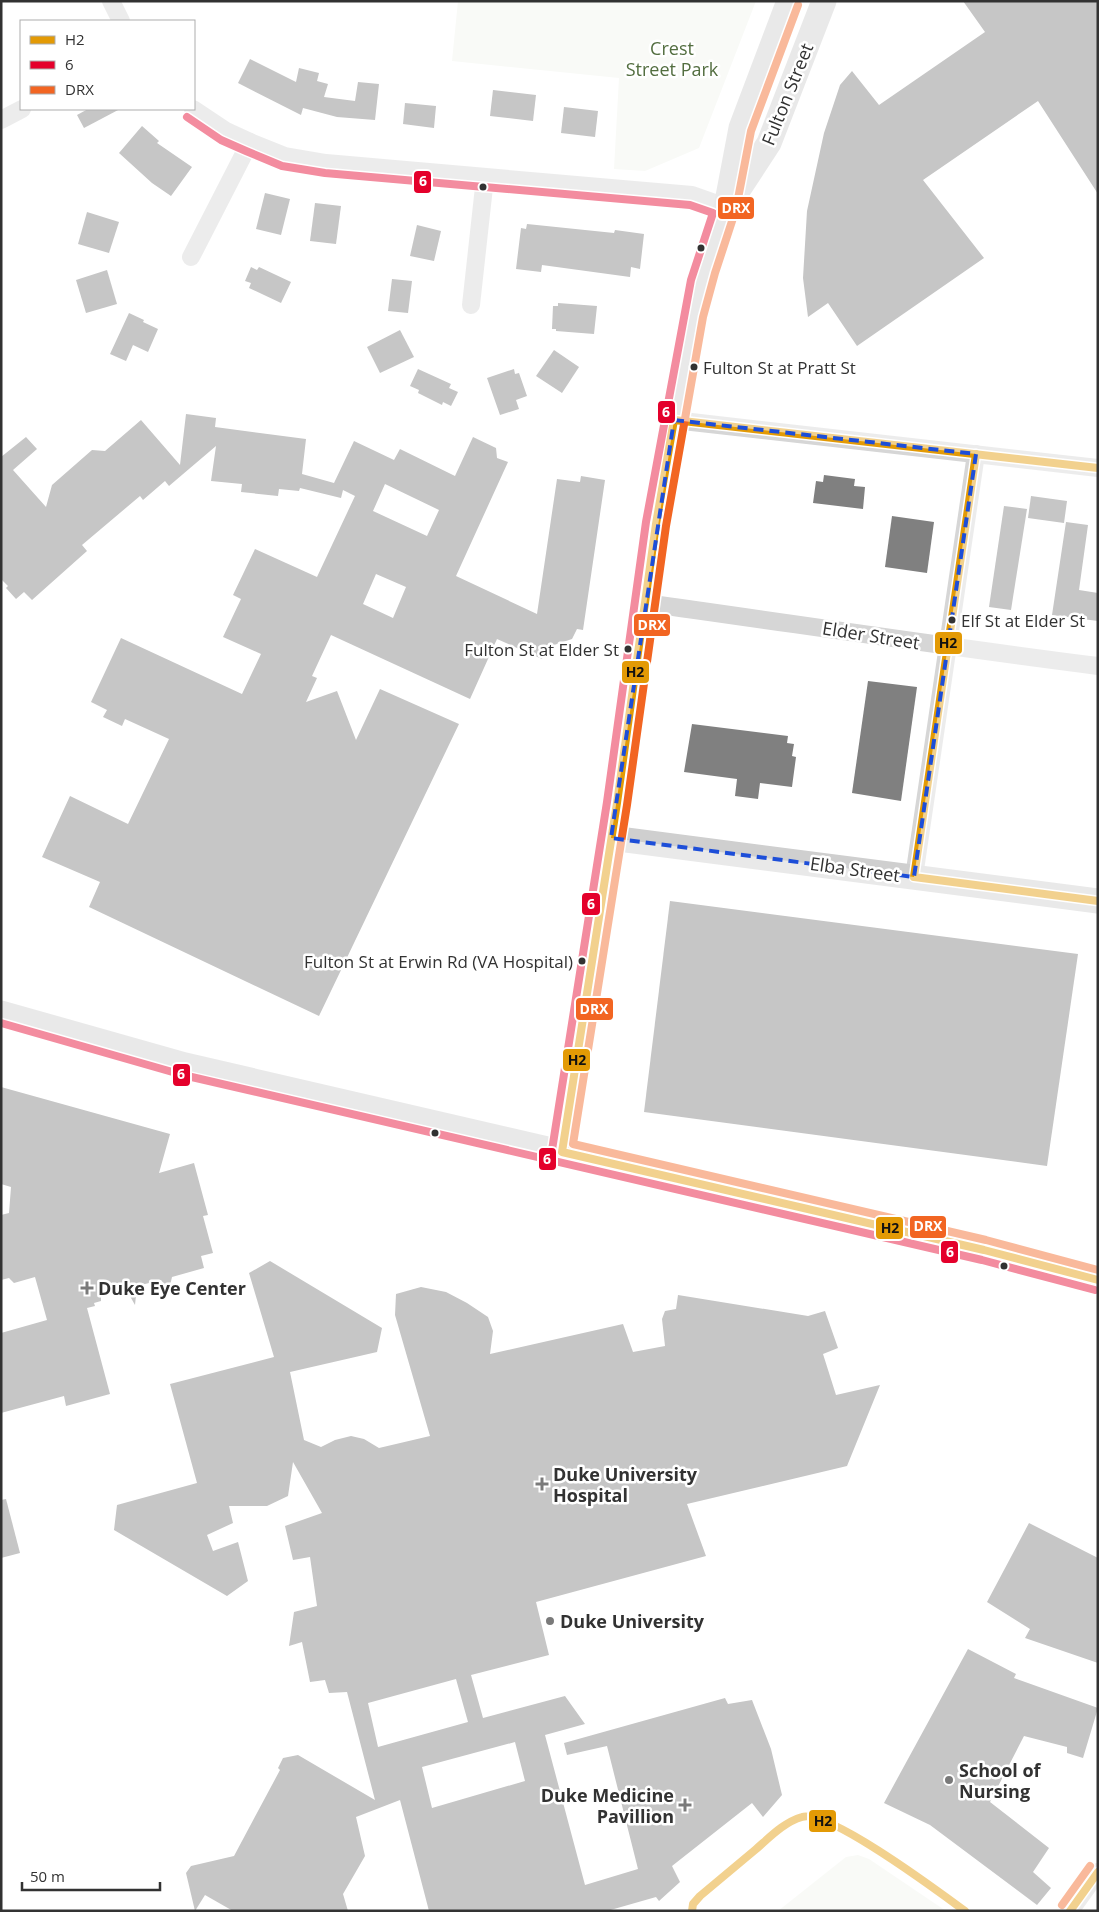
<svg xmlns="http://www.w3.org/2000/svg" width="1099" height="1912" font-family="'Open Sans',sans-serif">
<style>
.green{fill:#f1f4ed}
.building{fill:#808080;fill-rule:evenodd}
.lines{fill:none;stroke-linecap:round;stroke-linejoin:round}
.street{stroke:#d6d6d6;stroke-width:18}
.secondary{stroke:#cfcfcf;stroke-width:25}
.bus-1-casing{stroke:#fff;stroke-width:11}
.bus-2-casing{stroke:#fff;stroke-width:11}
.bus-3-casing{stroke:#fff;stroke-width:11}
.bus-1{stroke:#e39a05;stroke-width:8}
.bus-2{stroke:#e4002b;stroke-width:8}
.bus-3{stroke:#f26522;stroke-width:8}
.marked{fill:none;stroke:#1d4ed8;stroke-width:4;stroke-dasharray:10 6;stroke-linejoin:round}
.bus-dot{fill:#323232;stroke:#fff;stroke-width:2}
.poi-dot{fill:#7a7a7a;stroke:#fff;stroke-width:2}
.labels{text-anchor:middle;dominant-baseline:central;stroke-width:5;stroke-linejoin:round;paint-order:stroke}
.bus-label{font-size:17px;fill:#323232;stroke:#fff;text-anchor:start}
.park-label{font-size:18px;fill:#536e40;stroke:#fff}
.street-label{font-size:18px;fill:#323232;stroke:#fff}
.poi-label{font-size:18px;font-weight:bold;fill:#323232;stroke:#fff;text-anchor:start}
.line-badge{stroke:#fff;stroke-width:2}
.badge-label{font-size:14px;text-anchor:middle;font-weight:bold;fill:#fff}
.pale-badge-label{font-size:14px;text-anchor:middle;font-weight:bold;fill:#111}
</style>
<rect width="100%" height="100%" fill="#fff"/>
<g class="green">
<path d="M458 1H756L699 148 645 171 614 169 619 78 452 61Z"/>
<path d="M858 1855 869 1859 946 1911H778L846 1857Z"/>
</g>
<g class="building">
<path d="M963 1H1098V194L1038 101 923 180 984 258 857 346 828 303 808 317 803 278 807 211 824 133 840 85 852 71 879 105 985 32Z"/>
<path d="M250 59 296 82 299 68 319 73 317 81 328 84 324 97 355 101 358 82 379 84 375 120 337 117 303 108 301 115 238 83Z"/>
<path d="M493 90 536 95 533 121 490 116Z"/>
<path d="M405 103 436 106 434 128 403 124Z"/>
<path d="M564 107 598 111 595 137 561 133Z"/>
<path d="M88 109H120L84 128 77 115Z"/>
<path d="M142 126 159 141 157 143 192 167 171 196 152 183 119 153Z"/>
<path d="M265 193 290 199 281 235 256 229Z"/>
<path d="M315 203 341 206 336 244 310 241Z"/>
<path d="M87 212 119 222 109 253 78 244Z"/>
<path d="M527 224 614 233 615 230 644 234 640 269 631 267 630 277 542 265 541 272 516 269 521 228 526 229Z"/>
<path d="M417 225 441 231 434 261 410 256Z"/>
<path d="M251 267 257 270 259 267 291 282 281 303 249 288 251 283 245 281Z"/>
<path d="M107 270 117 304 86 313 76 280Z"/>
<path d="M392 279 412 281 408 313 388 311Z"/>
<path d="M558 303 597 306 594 334 556 331V329H552L553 306H558Z"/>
<path d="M129 313 144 320 143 322 158 329 148 352 133 345 126 361 110 354Z"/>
<path d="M400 330 414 357 380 373 367 347Z"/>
<path d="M554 350 579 367 562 393 536 376Z"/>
<path d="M418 369 451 384 449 388 458 392 451 406 443 402 442 405 418 393 419 390 410 386Z"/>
<path d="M514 369 515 374 519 373 527 396 516 400 519 409 500 415 487 378Z"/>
<path d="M186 414 216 418 215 427 306 439 302 474 334 483 354 441 394 460 400 449 455 476 473 437 496 448 497 458 508 462 456 576 537 614 557 479 580 482 581 476 605 480 583 630 577 629 572 639 548 647 542 659 497 639 470 699 331 635 312 676 317 678 306 702 337 691 356 740 380 689 459 724 319 1016 89 907 100 882 42 857 70 796 128 824 169 739 125 719 122 726 103 717 107 710 91 702 121 638 242 694 261 654 223 637 241 599 233 595 255 549 317 577 355 496 343 490 341 498 300 488 299 491 279 489 278 496 241 492 242 484 211 481 216 446 169 486 165 481 143 500 140 496 82 545 87 551 32 600 24 592 16 599 6 588 8 586 1 579V457L26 437 37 449 13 470 46 507 52 485 92 450 105 451 141 420 180 465ZM385 484 439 510 427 536 373 511ZM376 574 406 587 393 618 363 604Z"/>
<path d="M824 475 855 479 854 486 865 487 863 509 813 503 816 481 823 482Z"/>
<path d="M1031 496 1067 501 1064 523 1028 518Z"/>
<path d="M1004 506 1027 509 1011 610 989 607Z"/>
<path d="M892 516 934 522 927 573 885 567Z"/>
<path d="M1066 522 1088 525 1079 590 1098 593V621L1052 615Z"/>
<path d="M868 681 917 687 901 801 852 793Z"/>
<path d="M692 724 788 736 787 743 794 744 792 756 796 757 792 787 760 783 758 799 735 796 737 779 684 772Z"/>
<path d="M670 901 1078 954 1047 1166 644 1112Z"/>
<path d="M1 1087 170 1134 159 1173 194 1163 208 1215 203 1216 213 1253 201 1256 204 1268 172 1277 169 1290 161 1280 137 1286 135 1305 126 1289 101 1296V1301L94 1303 95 1306 87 1308 110 1394 66 1406 64 1396 1 1413V1333L47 1320 35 1277 14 1283 9 1278 1 1280V1215L9 1213 11 1187 1 1184Z"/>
<path d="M270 1261 382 1328 377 1352 290 1372 304 1440 321 1447 335 1440 351 1436 364 1439 379 1448 430 1436 395 1315 396 1294 421 1287 446 1292 467 1303 488 1317 493 1331 490 1354 623 1324 633 1352 665 1346 662 1319 665 1311 676 1309 678 1295 808 1316 825 1311 838 1348 823 1354 836 1395 880 1385 847 1466 687 1504 706 1556 536 1602 549 1655 471 1675 483 1718 565 1696 585 1724 545 1735 585 1885 638 1869 607 1746 567 1755 564 1743 725 1698 728 1704 752 1700 771 1749 782 1795 763 1817 752 1803 672 1866 680 1882 659 1901 656 1897 607 1911H429L400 1800 356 1817 365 1856 343 1894 348 1911H233L205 1895 195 1911 186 1873 191 1866 234 1856 280 1770 278 1768 283 1758 298 1755 375 1800 347 1692 329 1693 325 1680 310 1682 302 1642 289 1646 294 1612 317 1606 310 1557 293 1560 285 1526 322 1513 293 1462 288 1496 267 1506H229L233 1523 207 1535 213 1551 238 1542 248 1581 227 1596 114 1530 117 1505 197 1483 170 1384 274 1357 249 1273ZM456 1679 468 1722 378 1747 368 1703ZM515 1742 525 1781 432 1808 422 1767Z"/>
<path d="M6 1499 20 1553 1 1558V1500Z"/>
<path d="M1029 1523 1098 1558V1663L1025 1638 1030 1629 987 1602Z"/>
<path d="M968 1649 1016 1674 1014 1678 1098 1708 1083 1758 1067 1753V1747L1024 1736 990 1802 1049 1848 1033 1872 1051 1888 1037 1905 930 1825 884 1803Z"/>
</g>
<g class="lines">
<g class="street">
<path d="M111 1 121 21"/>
<path d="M193 109 226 131 250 142 285 156 326 163 692 195 726 207"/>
<path d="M1 120 22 109"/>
<path d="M191 257 250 142"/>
<path d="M471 305 485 178"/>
<path d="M674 420 1098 468"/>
<path d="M645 603C796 624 947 647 1098 666"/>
<path d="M914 877 976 454"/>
<path d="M1070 1911 1098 1872"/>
</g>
<g class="secondary">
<path d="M733 198 769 143 824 1"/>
<path d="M611 838 1098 901"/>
<path d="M1 1013 185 1065 984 1250 1098 1280"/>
<path d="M562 1152 617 803 656 524 693 315 705 270 726 207 741 128 789 1"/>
</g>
<g class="bus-1-casing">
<g id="bus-1">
<path d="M976 454 914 877 1098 901"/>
<path d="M1098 468 674 420 656 524 617 803 562 1152 984 1250 1098 1280"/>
<path d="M692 1911 693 1904 700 1896C718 1881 737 1865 755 1850 769 1838 784 1822 802 1817 828 1809 939 1892 965 1911"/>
<path d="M1070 1911 1098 1872"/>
</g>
</g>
<g class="bus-2-casing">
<g id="bus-2">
<path d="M187 117 221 140 246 151 282 166 325 173 690 205 713 213 691 280 646 522 607 802 552 1150"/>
<path d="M1 1023 183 1075 982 1260 1095 1290"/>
</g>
</g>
<g class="bus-3-casing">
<g id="bus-3">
<path d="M798 5 751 131 736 209 715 273 703 317 666 526 627 805 573 1144 986 1240 1098 1270"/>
<path d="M1062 1905 1090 1866"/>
</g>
</g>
<use href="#bus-1" class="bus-1"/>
<use href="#bus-2" class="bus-2"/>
<use href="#bus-3" class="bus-3"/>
</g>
<path d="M0 0H1099V1912H0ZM674 420 976 454 914 877 611 838Z" fill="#fff" fill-opacity=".55" fill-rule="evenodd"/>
<path class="marked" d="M674 420 976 454 914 877 611 838Z"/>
<g class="bus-dot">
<circle cx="483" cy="187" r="4.5"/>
<circle cx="701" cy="248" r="4.5"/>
<circle cx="694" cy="367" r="4.5"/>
<circle cx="952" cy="620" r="4.5"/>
<circle cx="628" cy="649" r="4.5"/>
<circle cx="582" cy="961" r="4.5"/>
<circle cx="435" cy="1133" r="4.5"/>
<circle cx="1004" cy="1266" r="4.5"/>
</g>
<g class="poi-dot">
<path d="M84.5 1280.5h5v5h5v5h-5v5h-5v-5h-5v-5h5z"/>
<path d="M539.5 1476.5h5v5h5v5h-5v5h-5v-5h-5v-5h5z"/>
<circle cx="550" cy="1621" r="5"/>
<circle cx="949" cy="1780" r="5"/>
<path d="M682.5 1797.5h5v5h5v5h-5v5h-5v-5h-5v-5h5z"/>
</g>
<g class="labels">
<g class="bus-label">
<text x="703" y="367">Fulton St at Pratt St</text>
<text x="961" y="620">Elf St at Elder St</text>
<text x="619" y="649" text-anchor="end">Fulton St at Elder St</text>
<text x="573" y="961" text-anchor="end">Fulton St at Erwin Rd (VA Hospital)</text>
</g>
<g class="park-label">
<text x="672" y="48">Crest<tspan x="672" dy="21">Street Park</tspan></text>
</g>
<g class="street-label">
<text transform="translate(787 94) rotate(-68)">Fulton Street</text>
<text transform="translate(871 635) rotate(9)">Elder Street</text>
<text transform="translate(855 869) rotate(8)">Elba Street</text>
</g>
<g class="poi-label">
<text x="98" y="1288">Duke Eye Center</text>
<text x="553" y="1474">Duke University<tspan x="553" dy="21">Hospital</tspan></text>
<text x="560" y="1621">Duke University</text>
<text x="959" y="1770">School of<tspan x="959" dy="21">Nursing</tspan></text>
<text x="674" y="1795" text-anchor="end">Duke Medicine<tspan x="674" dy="21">Pavillion</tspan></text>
</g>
</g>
<g class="line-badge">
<rect x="413" y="170" width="19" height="24" rx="5" fill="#e4002b"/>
<rect x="717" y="196" width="38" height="24" rx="5" fill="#f26522"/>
<rect x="657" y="400" width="19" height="24" rx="5" fill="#e4002b"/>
<rect x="633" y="613" width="38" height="24" rx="5" fill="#f26522"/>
<rect x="934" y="631" width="29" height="24" rx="5" fill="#e39a05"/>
<rect x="621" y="660" width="29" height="24" rx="5" fill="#e39a05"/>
<rect x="581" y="892" width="20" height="24" rx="5" fill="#e4002b"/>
<rect x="575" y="997" width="39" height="24" rx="5" fill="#f26522"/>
<rect x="562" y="1048" width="29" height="24" rx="5" fill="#e39a05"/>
<rect x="172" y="1063" width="19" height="24" rx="5" fill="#e4002b"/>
<rect x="538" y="1147" width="19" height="24" rx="5" fill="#e4002b"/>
<rect x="909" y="1215" width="38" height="24" rx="5" fill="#f26522"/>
<rect x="875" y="1216" width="29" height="24" rx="5" fill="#e39a05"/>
<rect x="940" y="1240" width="19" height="24" rx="5" fill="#e4002b"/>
<rect x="808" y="1809" width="29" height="24" rx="5" fill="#e39a05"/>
</g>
<g class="badge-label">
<text x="423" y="186">6</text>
<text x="736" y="213">DRX</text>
<text x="666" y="417">6</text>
<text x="652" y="630">DRX</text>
<text x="591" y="909">6</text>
<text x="594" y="1014">DRX</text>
<text x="181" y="1079">6</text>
<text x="547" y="1164">6</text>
<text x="928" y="1231">DRX</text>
<text x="950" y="1257">6</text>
</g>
<g class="pale-badge-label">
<text x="948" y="648">H2</text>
<text x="635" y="677">H2</text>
<text x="577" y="1065">H2</text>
<text x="890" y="1233">H2</text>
<text x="823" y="1826">H2</text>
</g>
<rect width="1099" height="1912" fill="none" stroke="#323232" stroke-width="5"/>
<rect x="20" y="20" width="175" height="90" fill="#ffffff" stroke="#adadad"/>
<rect x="30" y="36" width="25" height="8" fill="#e39a05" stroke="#adadad"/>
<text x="65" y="45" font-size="15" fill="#323232">H2</text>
<rect x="30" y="61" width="25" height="8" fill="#e4002b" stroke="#adadad"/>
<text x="65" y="70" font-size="15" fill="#323232">6</text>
<rect x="30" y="86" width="25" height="8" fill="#f26522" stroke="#adadad"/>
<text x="65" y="95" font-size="15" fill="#323232">DRX</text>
<path d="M22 1882v8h138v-8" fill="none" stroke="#323232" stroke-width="2.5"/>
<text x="30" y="1882" font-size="15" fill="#323232" stroke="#ffffff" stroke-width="4" paint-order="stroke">50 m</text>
</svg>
